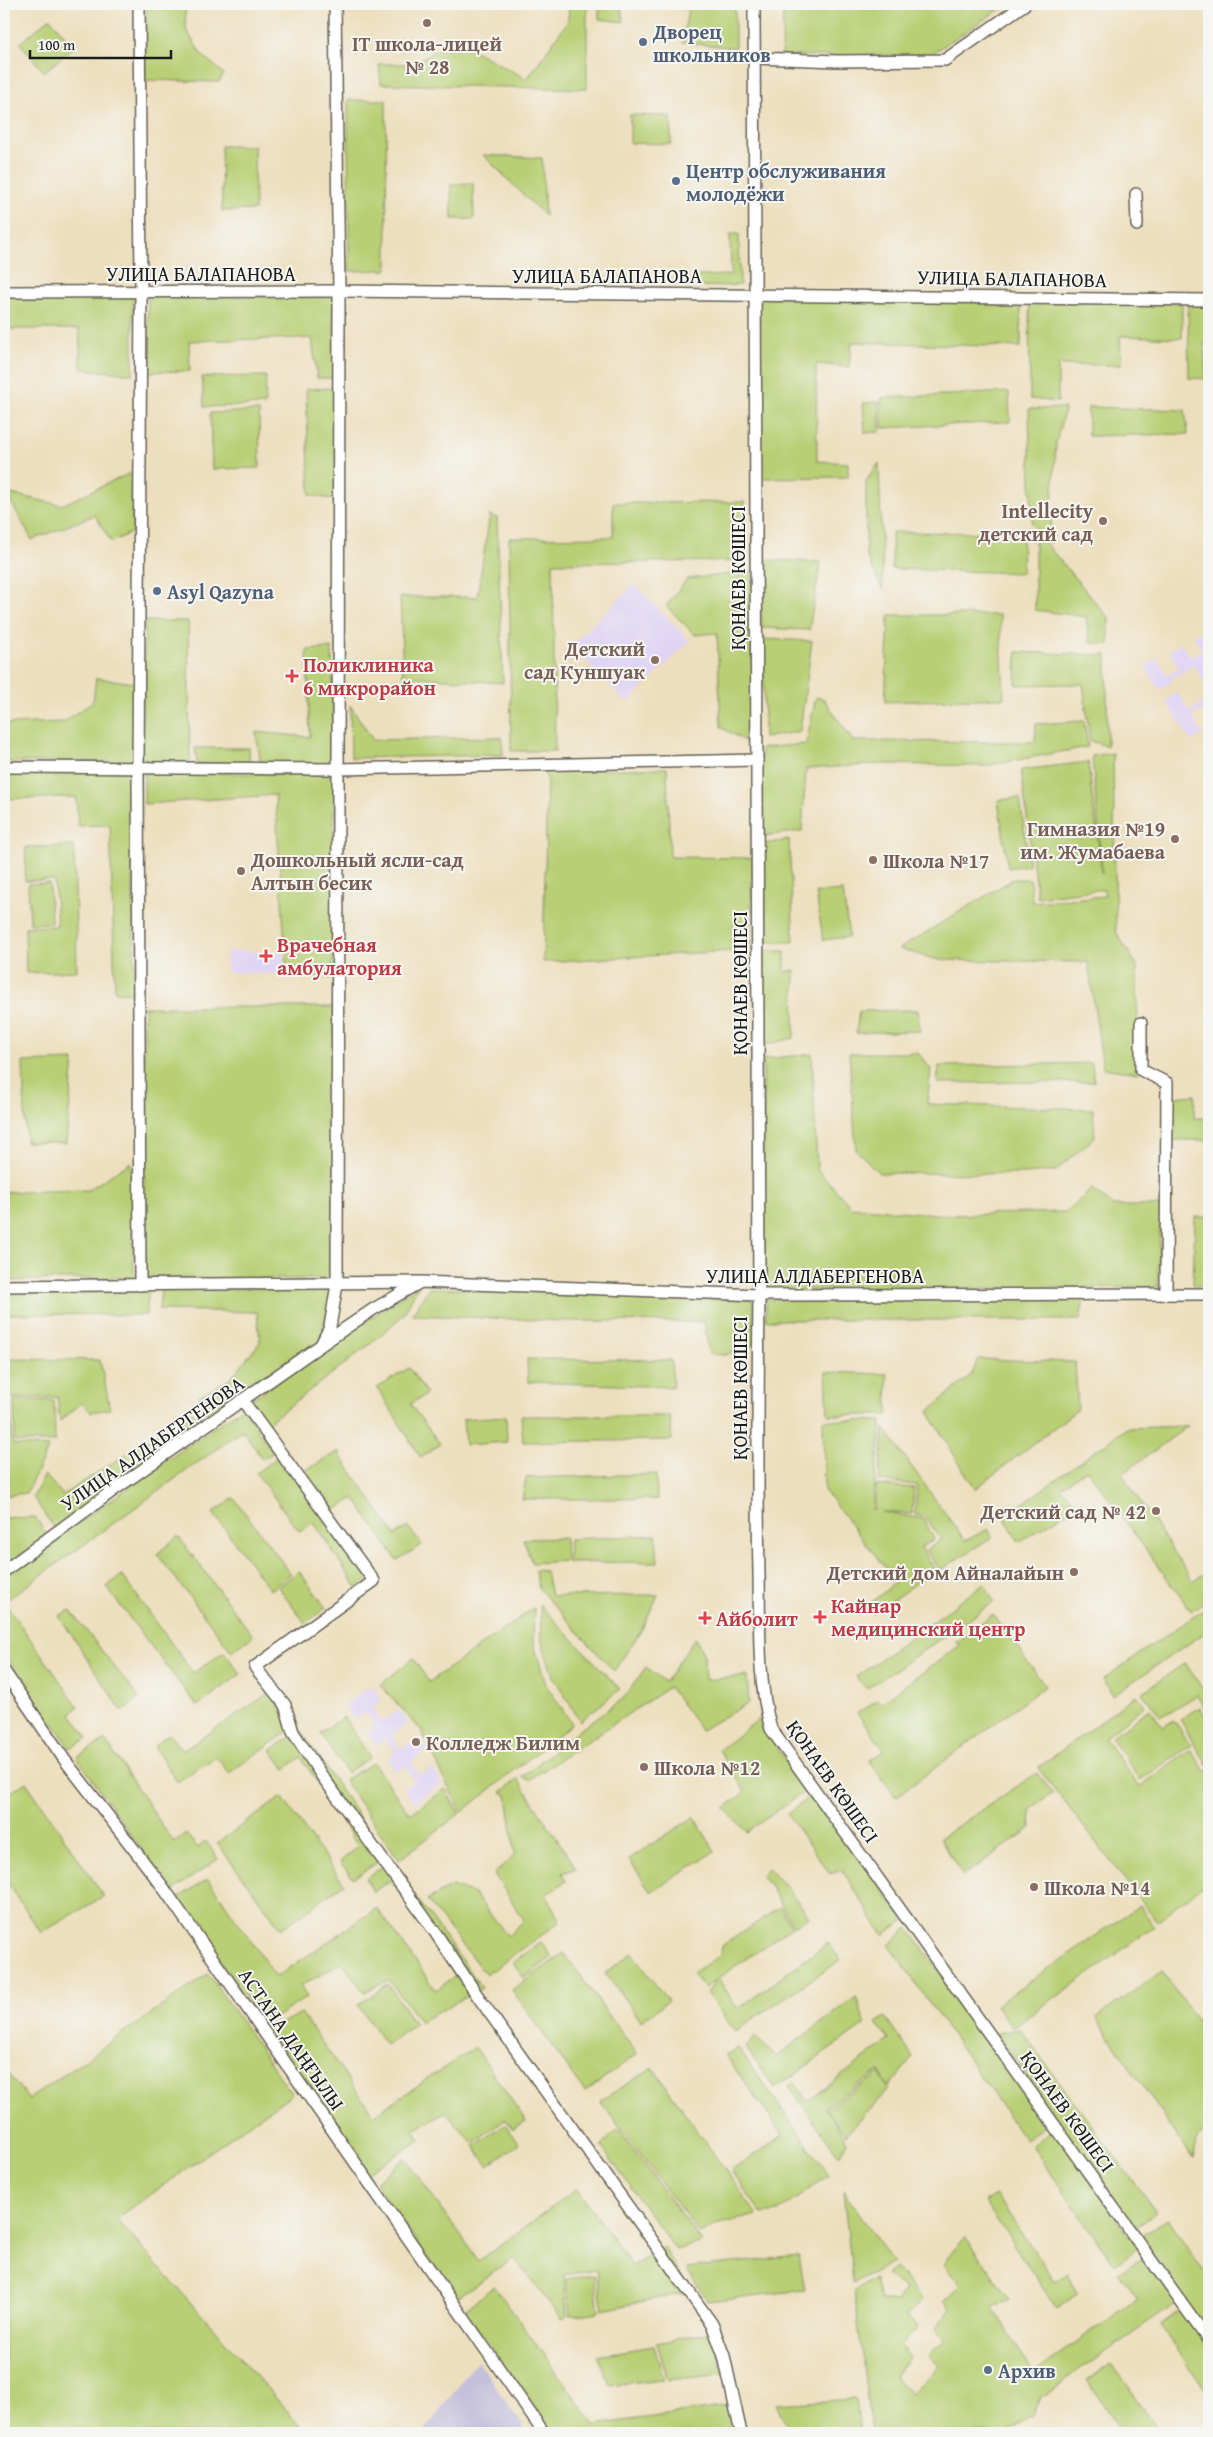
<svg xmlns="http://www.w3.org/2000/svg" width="1213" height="2437" font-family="'Gentium Book Plus',serif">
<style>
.built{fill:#e0d4f4}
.industrial{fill:#c4c0db}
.green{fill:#b8cf74;stroke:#6a7648}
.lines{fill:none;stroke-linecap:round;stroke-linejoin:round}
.minor-casing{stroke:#656055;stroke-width:14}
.minor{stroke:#fff;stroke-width:11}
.education-dot{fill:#8d6e63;stroke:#f6f6f2;stroke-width:2}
.service-dot{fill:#5c6f8a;stroke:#f6f6f2;stroke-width:2}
.health-dot{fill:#e0444e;stroke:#f6f6f2;stroke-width:2}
.labels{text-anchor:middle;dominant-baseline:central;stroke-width:4;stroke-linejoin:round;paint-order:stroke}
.service-label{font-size:20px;font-weight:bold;fill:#4e5e75;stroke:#f6f6f2;text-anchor:start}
.education-label{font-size:20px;font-weight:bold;fill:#785e54;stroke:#f6f6f2;text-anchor:end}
.street-label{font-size:20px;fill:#1c1c1c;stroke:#f6f6f2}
.health-label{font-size:20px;font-weight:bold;fill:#be3a42;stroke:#f6f6f2;text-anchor:start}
</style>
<rect width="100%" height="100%" fill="#f6f6f2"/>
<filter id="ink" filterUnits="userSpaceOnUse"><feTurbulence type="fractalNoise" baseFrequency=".02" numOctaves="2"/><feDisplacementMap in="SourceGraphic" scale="10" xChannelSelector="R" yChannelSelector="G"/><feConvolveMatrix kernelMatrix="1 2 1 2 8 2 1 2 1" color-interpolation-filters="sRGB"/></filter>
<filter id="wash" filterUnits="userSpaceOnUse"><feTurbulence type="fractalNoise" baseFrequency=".0096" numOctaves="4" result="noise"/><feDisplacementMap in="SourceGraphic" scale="20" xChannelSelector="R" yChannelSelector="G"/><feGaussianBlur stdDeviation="1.12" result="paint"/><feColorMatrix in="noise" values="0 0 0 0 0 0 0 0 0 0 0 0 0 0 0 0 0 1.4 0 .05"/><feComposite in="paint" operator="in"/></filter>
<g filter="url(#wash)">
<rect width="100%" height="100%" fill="#eddfbe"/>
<g class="built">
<path d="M634 584 690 641 627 703 571 646Z"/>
<path d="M1205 629 1209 637V655L1205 658 1209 665V689L1194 665 1171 679 1172 682 1159 690 1145 666 1157 658 1167 675 1179 668 1169 651 1181 643 1190 657 1202 650 1193 636Z"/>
<path d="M1178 692 1189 712 1209 699V717L1204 709 1192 716 1203 734 1191 741 1166 700Z"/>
<path d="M226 951 284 953 283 974 226 972Z"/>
<path d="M372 1685 382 1700 372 1708 382 1722 399 1710 408 1723 391 1735 401 1749 418 1737 427 1750 411 1762 420 1776 432 1768 442 1783 414 1803 404 1788 415 1781 405 1766 395 1772 387 1759 395 1753 386 1739 376 1745 367 1732 375 1726 366 1712 355 1720 344 1705Z"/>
</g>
<path class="industrial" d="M478 2360 527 2433H423Z"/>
<g class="green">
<path d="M147 4H185L186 29 201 54 224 74 219 82 144 80Z"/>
<path d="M569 4H587V89L381 84 379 64H411L450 43 469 48 527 79 568 21Z"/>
<path d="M599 4H620L624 22 599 19Z"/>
<path d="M689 4H735V48L682 42Z"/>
<path d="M783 4H1008L928 56H782Z"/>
<path d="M50 18 74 47 44 72 20 43Z"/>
<path d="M348 100H386L387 270 349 271Z"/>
<path d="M630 115 671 116V144L630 143Z"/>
<path d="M221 146H254L255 210 222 211Z"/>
<path d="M483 155 542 158 545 216Z"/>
<path d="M473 183 474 219H452L451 184Z"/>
<path d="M730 234H739L740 285 698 287V276L731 275Z"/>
<path d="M148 296 334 297 335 378H317L312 338 189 341 190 371 147 372Z"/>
<path d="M759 296 1021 301V347L852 342 849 367 816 364 817 461 848 463V477L758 478Z"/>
<path d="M4 297H133V374L81 369 79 329H4Z"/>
<path d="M1029 299 1182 303V338L1120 336 1121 365H1058V402L1030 399Z"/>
<path d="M1188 302H1209V342L1204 343 1206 379 1189 378Z"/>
<path d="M266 376 265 405 204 407 202 377Z"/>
<path d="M335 388V500L310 495 306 389Z"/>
<path d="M1009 392 1010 422 882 428 881 398Z"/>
<path d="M879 402 880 432 865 433 863 403Z"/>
<path d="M1088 407 1185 410 1188 434 1088 436Z"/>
<path d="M1065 408 1056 443 1050 544 1032 524 1029 409Z"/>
<path d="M259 411 260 468 212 469 210 413Z"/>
<path d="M879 463 883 590 866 555V481Z"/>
<path d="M130 473 133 532 111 542 95 515 32 540 6 493 62 505Z"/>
<path d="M745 502 746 561 553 563 555 751H511L509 538 613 537V503Z"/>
<path d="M490 515 497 518 503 683 403 676 400 597H477Z"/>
<path d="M1035 531 1109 618V644L1090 643 1086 617 1035 610Z"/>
<path d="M892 532 1023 533 1022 573 892 569Z"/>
<path d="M762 560 821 562 809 630 761 628Z"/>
<path d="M752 572 753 746 721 727 717 633 695 635 666 606 687 579Z"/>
<path d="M889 615H1000L1004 698 885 702Z"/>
<path d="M145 621H188L190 762 141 763Z"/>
<path d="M763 639 812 641 800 731 764 738Z"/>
<path d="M332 648 334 765H261L256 732 310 737 307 650Z"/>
<path d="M1017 652 1107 655V746L1090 741 1083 684 1016 685Z"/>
<path d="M96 678 135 683 132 762H4V724L64 722 93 701Z"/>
<path d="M816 697 824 699 853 741 1035 742 1036 724 1084 721 1088 747 984 766 881 764 806 769 802 831 763 836 761 748 806 744Z"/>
<path d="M350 705 373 740 502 737 503 755 351 758Z"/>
<path d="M195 748H249L250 764H197Z"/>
<path d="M1113 753 1116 932 1137 965 1138 1073 1103 1068 1088 962 938 960 899 949 1013 879H1030L1032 902 1105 896 1104 889 1037 897 1021 770 1088 762 1102 873 1092 756Z"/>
<path d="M667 768 670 857 753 858 750 950 543 962 547 779 543 771Z"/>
<path d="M4 770 131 771 135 993 115 992 110 825 78 826 76 797 4 799Z"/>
<path d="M144 772 334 775 333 978 287 976 275 795 144 804Z"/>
<path d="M1020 798 1029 865 1008 868 998 800Z"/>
<path d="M789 840 794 942H763V844Z"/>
<path d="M74 846 77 971 26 973 25 927 57 926 54 880 25 881 26 847Z"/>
<path d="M49 883 51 923 30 924 28 884Z"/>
<path d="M843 891 849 937 823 940 816 893Z"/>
<path d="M762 951H785V972L795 970 794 1038 765 1045Z"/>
<path d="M144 1007H334V1279L145 1278Z"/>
<path d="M918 1010 920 1031 856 1033 859 1011Z"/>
<path d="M849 1053H918L931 1069 927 1104 1093 1109 1095 1137 1056 1171 1026 1174 879 1173 856 1150Z"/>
<path d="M812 1054 817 1169 851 1207 947 1215 1066 1212 1092 1189 1113 1206H1161L1158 1287 764 1291 763 1059Z"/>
<path d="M74 1060 66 1143 26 1142 23 1062Z"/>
<path d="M1092 1063 1094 1082 937 1083 939 1066Z"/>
<path d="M1195 1095 1194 1118H1209V1140H1171L1174 1097Z"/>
<path d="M131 1162 134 1277 4 1281V1192L88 1190Z"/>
<path d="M1195 1217H1209V1286H1193Z"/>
<path d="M419 1285 403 1315 373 1342 266 1424 249 1401Z"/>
<path d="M334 1287 319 1342 209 1420 199 1396 230 1379 260 1342 257 1312 159 1310 161 1290Z"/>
<path d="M429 1288 554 1291 753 1300 755 1345 725 1355 709 1354 704 1322 564 1321 412 1315Z"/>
<path d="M149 1289 146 1315 4 1314V1290Z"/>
<path d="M1084 1298 1080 1320H766V1299Z"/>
<path d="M4 1359 100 1360 110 1409 91 1412 82 1403 60 1421 57 1397 9 1398 13 1445 49 1447 26 1493 4 1496Z"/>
<path d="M527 1359 671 1360 673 1387 528 1382Z"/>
<path d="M978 1359 1075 1362 1078 1409 975 1489 928 1412 972 1374Z"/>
<path d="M409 1368 427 1394 410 1404 440 1444 421 1458 377 1388Z"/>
<path d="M826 1372 887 1374 888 1415H828Z"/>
<path d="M14 1400H54L55 1442H15Z"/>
<path d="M243 1407 273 1453 262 1459 243 1430 4 1602V1575Z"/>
<path d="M192 1411 204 1426 56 1531 33 1497 45 1475 63 1495Z"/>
<path d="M506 1416 507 1442 465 1445 463 1419Z"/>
<path d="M521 1416H670L672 1440 523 1442Z"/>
<path d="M823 1420 882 1421 872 1510H874L876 1485 914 1488 912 1514 882 1512 923 1519 934 1539 921 1547 935 1570 873 1614 868 1605 896 1582 824 1490Z"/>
<path d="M1188 1426 1122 1474 1193 1581 1209 1570V1598L1191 1611 1087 1469 1061 1488 1078 1505 1019 1542 1004 1517 1127 1428Z"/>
<path d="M884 1428 965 1541 988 1529 992 1537 940 1570 926 1550 941 1539 925 1517 915 1515 917 1485 879 1481Z"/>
<path d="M338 1452 395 1535 408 1527 422 1545 397 1560 354 1498 329 1514 299 1474Z"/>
<path d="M280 1455 369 1580 357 1588 314 1523 299 1531 256 1473Z"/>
<path d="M656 1474 657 1499H522L526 1478Z"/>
<path d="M234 1498 291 1574 270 1590 213 1513Z"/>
<path d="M35 1517 48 1536 4 1567V1518Z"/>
<path d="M656 1535 658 1562 568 1563 569 1539Z"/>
<path d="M178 1536 253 1636 232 1652 157 1554Z"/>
<path d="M565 1538 566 1561 532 1563 523 1539Z"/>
<path d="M535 1570 546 1571 551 1596 658 1595 641 1631 614 1671 539 1589Z"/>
<path d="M299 1571 326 1608 305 1623 278 1587Z"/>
<path d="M122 1575 193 1673 224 1652 241 1674 197 1706 106 1587Z"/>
<path d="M984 1584 994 1602 867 1689 856 1677Z"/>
<path d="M4 1602 78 1706 71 1714 88 1738 70 1748 4 1653Z"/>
<path d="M540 1605 620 1689 580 1721 553 1676 541 1639Z"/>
<path d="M1209 1606V1630L1113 1695 1103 1679Z"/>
<path d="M534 1608 533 1640 546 1685 572 1724 461 1813 421 1730 380 1685 413 1658 429 1682Z"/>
<path d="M70 1610 139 1698 122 1711 59 1616Z"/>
<path d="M993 1614 1045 1686 896 1797 869 1761 884 1750 857 1713 877 1700 881 1703 959 1646 956 1642Z"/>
<path d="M695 1638 704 1655 705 1680 747 1676 749 1703 701 1730 669 1687 529 1780 522 1777 578 1731 624 1698 646 1667 665 1682Z"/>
<path d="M1185 1663 1209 1698V1714L1197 1695 1161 1717 1142 1693Z"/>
<path d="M271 1692 296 1726 229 1773 216 1757 177 1782 154 1746 169 1734 182 1751Z"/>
<path d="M1136 1695 1145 1705 1104 1738 1139 1787 1191 1750 1205 1771 1209 1768V1881L1157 1921 1038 1768Z"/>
<path d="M1200 1707 1209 1723V1764L1207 1765 1180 1719Z"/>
<path d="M1150 1709 1163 1727 1174 1720 1191 1745 1140 1780 1111 1737Z"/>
<path d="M344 1717 370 1757 347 1773 320 1733Z"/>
<path d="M759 1719 805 1791 747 1832 724 1808 745 1792 719 1750Z"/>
<path d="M301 1731 386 1857 353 1878 340 1862 358 1846 301 1757 285 1769 271 1750Z"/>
<path d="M105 1740 174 1843 186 1834 198 1848 206 1841 218 1859 171 1892 77 1757Z"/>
<path d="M373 1763 410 1814 445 1789 459 1814 399 1860 344 1780Z"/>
<path d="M1037 1773 1053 1793 1030 1810 1031 1828 963 1876 940 1838Z"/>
<path d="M518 1779 576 1868 562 1873 566 1881 546 1894 560 1922 486 1975 427 1900 452 1886 474 1894 508 1936 524 1920 494 1874 515 1855 507 1795 501 1792Z"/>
<path d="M26 1782 104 1896 41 1933 4 1877V1797Z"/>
<path d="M814 1793 905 1920 883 1935 842 1870 830 1874 787 1814Z"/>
<path d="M282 1797 344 1884 281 1929 217 1843Z"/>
<path d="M694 1817 715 1851 651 1892 629 1859Z"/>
<path d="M390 1861 482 1988 420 2022 389 1980 364 1992 342 1963 300 1986 307 1997 264 2025 176 1899 208 1879 276 1977 377 1908 436 1990 458 1974 391 1880 373 1892 366 1878Z"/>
<path d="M768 1868 791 1892 809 1917 794 1927 770 1885 761 1877Z"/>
<path d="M1140 1905 1154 1927 1012 2028 996 2005Z"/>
<path d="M780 1907 792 1927 718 1978 738 2009 828 1943 841 1960 735 2031 707 1993 716 1980 704 1988 693 1973 720 1955 722 1946Z"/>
<path d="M908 1928 1049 2124 1025 2140 889 1945Z"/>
<path d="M541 1942 552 1957 524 1978 513 1962Z"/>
<path d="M564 1953 637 2054 585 2092 512 1990Z"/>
<path d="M632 1953 668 2001 641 2021 605 1973Z"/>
<path d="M1162 1971 1209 2037V2129L1198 2137 1193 2159 1096 2018Z"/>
<path d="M208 1974 292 2094 116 2219 307 2433H4V2068L29 2099Z"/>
<path d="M388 1984 415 2024 386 2045 358 2005Z"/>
<path d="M856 1997 866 2024 775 2088 745 2047 755 2036 776 2057Z"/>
<path d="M301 2013 374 2115 475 2047 526 2121 513 2129 505 2119 473 2143 445 2112 414 2129 420 2140 368 2173 268 2030Z"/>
<path d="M885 2017 913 2057 889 2087 879 2071 824 2107 847 2142 839 2156 789 2086 794 2082 808 2101 889 2040 876 2023Z"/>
<path d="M1020 2029 1156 2212 1134 2230 997 2033Z"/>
<path d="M738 2048 829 2175 778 2212 762 2214 731 2171 783 2135 725 2055Z"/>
<path d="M653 2068 757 2215 715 2225 700 2234 600 2101Z"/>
<path d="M879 2073 889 2089 845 2135 826 2109Z"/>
<path d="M505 2124 519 2144 488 2166 474 2146Z"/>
<path d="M618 2129 702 2242 676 2250 601 2146Z"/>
<path d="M1053 2129 1138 2248 1115 2265 1032 2146Z"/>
<path d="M405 2158 479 2261 577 2189 632 2266 664 2247 689 2292 603 2310 596 2270 564 2275 567 2317 562 2319 514 2258 456 2298 375 2183Z"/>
<path d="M843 2191 893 2262 853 2283Z"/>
<path d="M996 2195 1055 2281 1067 2274 1077 2294 1057 2309 984 2201Z"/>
<path d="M1168 2219 1209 2279V2335L1139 2236Z"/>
<path d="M965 2236 1010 2300 993 2307 1033 2373 1137 2299 1118 2273 1144 2257 1177 2303 1041 2397 1032 2416 1005 2433H955L948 2431 871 2432 854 2290 875 2279 880 2300 896 2302 905 2289 886 2275 895 2267 923 2300 907 2316 918 2329 899 2345 910 2357 895 2377 912 2394 939 2365 929 2357 944 2341 936 2327 951 2308 944 2301 961 2285 943 2263Z"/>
<path d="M799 2256 805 2290 707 2301 686 2268Z"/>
<path d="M594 2275 599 2312 570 2316 566 2279Z"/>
<path d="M494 2286 595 2425 729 2406 733 2433H554L464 2310Z"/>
<path d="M1182 2309 1209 2349V2395L1160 2325Z"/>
<path d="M712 2332 724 2374 668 2380 657 2343Z"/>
<path d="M654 2346 664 2379 610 2385 597 2355Z"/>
<path d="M1111 2364 1161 2433H1122L1087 2380Z"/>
<path d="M856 2399 860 2433H790L776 2404Z"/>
</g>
</g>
<g filter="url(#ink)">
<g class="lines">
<g class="minor-casing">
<g id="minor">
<path d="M139 4 141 291 138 768 140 1285"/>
<path d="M754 4 759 1295C758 1388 757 1481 759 1573 760 1625 757 1679 771 1729L1209 2341"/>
<path d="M754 58 837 61 945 60 1025 4"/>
<path d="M1136 194 1137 225"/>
<path d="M4 292 339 291 1209 300"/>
<path d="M4 767 338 769 757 760"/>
<path d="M1141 1023V1070L1167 1083 1166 1294"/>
<path d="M4 1286 421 1282 759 1295 1209 1294"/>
<path d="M321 1345 330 1327 337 1284 339 291 335 4"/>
<path d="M243 1401 374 1581 255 1667 285 1705 293 1732 322 1776 435 1932 479 1998 712 2324 724 2356 741 2433"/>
<path d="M4 1571 111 1492 321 1345 372 1310 419 1283"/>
<path d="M4 1671 64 1759 160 1883 544 2433"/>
</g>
</g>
<use href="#minor" class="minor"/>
</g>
</g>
<g class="education-dot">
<circle cx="427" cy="23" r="5"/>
<circle cx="1103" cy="521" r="5"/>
<circle cx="655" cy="660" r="5"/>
<circle cx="1175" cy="839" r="5"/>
<circle cx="873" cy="860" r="5"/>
<circle cx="241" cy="871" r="5"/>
<circle cx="1156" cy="1511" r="5"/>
<circle cx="1074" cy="1572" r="5"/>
<circle cx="416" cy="1742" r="5"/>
<circle cx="644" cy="1767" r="5"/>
<circle cx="1034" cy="1887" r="5"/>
</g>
<g class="service-dot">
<circle cx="643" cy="42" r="5"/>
<circle cx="676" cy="181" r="5"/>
<circle cx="157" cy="591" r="5"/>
<circle cx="988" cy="2370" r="5"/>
</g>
<g class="health-dot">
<path d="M289.5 668.5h5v5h5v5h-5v5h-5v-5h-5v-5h5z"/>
<path d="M263.5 948.5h5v5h5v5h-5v5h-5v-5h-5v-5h5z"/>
<path d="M817.5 1609.5h5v5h5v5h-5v5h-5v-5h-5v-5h5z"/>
<path d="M702.5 1610.5h5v5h5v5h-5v5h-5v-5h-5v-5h5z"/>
</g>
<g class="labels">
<g class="service-label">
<text x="653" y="31">Дворец<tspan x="653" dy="23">школьников</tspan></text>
<text x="686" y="170">Центр обслуживания<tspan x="686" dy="23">молодёжи</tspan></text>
<text x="167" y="591">Asyl Qazyna</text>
<text x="998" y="2370">Архив</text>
</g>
<g class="education-label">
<text x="427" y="43" text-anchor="middle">IT школа-лицей<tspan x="427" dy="23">№ 28</tspan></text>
<text x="1093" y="510">Intellecity<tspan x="1093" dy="23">детский сад</tspan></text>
<text x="645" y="648">Детский<tspan x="645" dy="23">сад Куншуак</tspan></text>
<text x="1165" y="828">Гимназия №19<tspan x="1165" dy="23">им. Жумабаева</tspan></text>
<text x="251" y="859" text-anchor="start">Дошкольный ясли-сад<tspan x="251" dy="23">Алтын бесик</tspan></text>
<text x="883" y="860" text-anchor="start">Школа №17</text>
<text x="1146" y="1511">Детский сад № 42</text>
<text x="1064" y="1572">Детский дом Айналайын</text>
<text x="426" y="1742" text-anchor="start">Колледж Билим</text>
<text x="654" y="1767" text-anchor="start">Школа №12</text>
<text x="1044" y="1887" text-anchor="start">Школа №14</text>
</g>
<g class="street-label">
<text x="201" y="273">УЛИЦА БАЛАПАНОВА</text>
<text x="607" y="275">УЛИЦА БАЛАПАНОВА</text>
<text transform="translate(1012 278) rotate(1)">УЛИЦА БАЛАПАНОВА</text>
<text transform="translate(737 578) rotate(-90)">ҚОНАЕВ КӨШЕСІ</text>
<text transform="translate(739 983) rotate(-90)">ҚОНАЕВ КӨШЕСІ</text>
<text x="815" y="1275">УЛИЦА АЛДАБЕРГЕНОВА</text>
<text transform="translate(739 1388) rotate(-90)">ҚОНАЕВ КӨШЕСІ</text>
<text transform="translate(152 1443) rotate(-35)">УЛИЦА АЛДАБЕРГЕНОВА</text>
<text transform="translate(833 1781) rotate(55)">ҚОНАЕВ КӨШЕСІ</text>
<text transform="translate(292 2039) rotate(55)">АСТАНА ДАҢҒЫЛЫ</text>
<text transform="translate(1068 2111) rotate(54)">ҚОНАЕВ КӨШЕСІ</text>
</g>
<g class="health-label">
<text x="303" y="664">Поликлиника<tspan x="303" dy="23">6 микрорайон</tspan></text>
<text x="277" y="944">Врачебная<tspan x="277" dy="23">амбулатория</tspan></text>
<text x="831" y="1605">Кайнар<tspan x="831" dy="23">медицинский центр</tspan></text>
<text x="716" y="1618">Айболит</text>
</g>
</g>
<rect width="1213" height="2437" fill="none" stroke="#f6f6f2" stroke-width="20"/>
<path d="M30 50v8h141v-8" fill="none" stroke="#1c1c1c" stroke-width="2.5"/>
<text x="38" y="50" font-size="15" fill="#1c1c1c" stroke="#f6f6f2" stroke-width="4" paint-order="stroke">100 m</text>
</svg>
